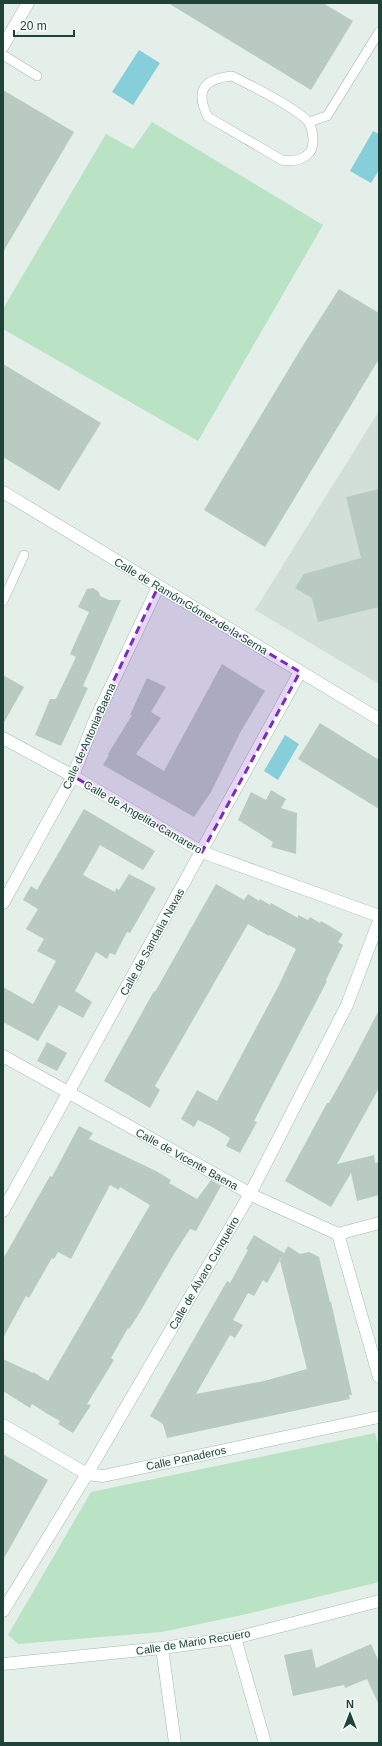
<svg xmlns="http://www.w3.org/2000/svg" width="382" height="1746" font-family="Helvetica,sans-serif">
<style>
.built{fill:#d1dfd8}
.green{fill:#bae2c4}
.water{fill:#86cfda}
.building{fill:#b8cac2;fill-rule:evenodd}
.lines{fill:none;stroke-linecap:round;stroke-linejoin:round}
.service-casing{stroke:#a5b8b1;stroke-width:10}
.pedestrian-casing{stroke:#a5b8b1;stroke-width:13}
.minor-casing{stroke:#a5b8b1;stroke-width:13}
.tertiary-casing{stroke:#a5b8b1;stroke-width:13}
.service{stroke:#fff;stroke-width:9}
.pedestrian{stroke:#fff;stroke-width:12}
.minor{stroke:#fff;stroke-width:12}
.tertiary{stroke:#fff;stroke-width:12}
.marked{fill:#7b2cbf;fill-opacity:0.2;stroke:#7b2cbf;stroke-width:3;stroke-dasharray:8 5;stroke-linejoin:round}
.labels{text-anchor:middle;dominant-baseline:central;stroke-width:3;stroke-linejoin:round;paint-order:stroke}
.street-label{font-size:11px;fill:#204339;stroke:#f5fbf8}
</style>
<rect width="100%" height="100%" fill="#e4efea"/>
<path class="built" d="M379 411V684L255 610Z"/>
<g class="green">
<path d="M152 122 323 225 198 441 3 329V309L106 134 133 149Z"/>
<path d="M375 1433 379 1447V1582L247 1614 162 1632 18 1644 8 1635 91 1492Z"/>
</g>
<g class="water">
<path d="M139 50 160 63 133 105 112 92Z"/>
<path d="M373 131 379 134V170L371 183 350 171Z"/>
<path d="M285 735 299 744 278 780 264 771Z"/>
</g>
<g class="building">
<path d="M168 3H323L353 21 311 90Z"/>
<path d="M3 90 74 132 3 252Z"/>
<path d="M339 289 379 313V359L265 547 204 510 302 347Z"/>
<path d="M3 364 101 423 59 491 3 457Z"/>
<path d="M379 489V607L318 622 312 598 295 588 304 574 361 558 346 497Z"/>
<path d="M93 588 99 592 100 596 109 600H121L83 686 88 688 61 746 35 735 50 699H56L76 657 70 654 89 612 78 607 87 589Z"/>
<path d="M222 664 265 691 241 731 211 792 194 817 103 765 109 755 108 754 132 715H130L147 678 166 687 151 712 161 718 136 754 164 771Z"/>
<path d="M3 675 24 687 3 724Z"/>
<path d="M320 723 379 760V809L298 759Z"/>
<path d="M271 790 286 799 281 808 297 813 296 854 271 847 273 842 238 820 251 792 266 800Z"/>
<path d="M84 809 155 851 143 870 100 845 83 875 115 892 116 888 119 890 129 874 156 888 130 933 127 932 115 955 110 953 107 959 96 952 75 991 92 1002 83 1018 59 1005 38 1041 3 1022V987L33 1004 56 961 37 951 44 939 26 929 38 909 23 900 31 886 37 890Z"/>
<path d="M216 884 244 900 248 894 259 901 260 899 270 905 271 903 298 918V915L308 920 310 917 320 923 321 921 343 934 338 942 343 945 326 980 327 981 254 1121 257 1122 240 1153 226 1146 230 1138 214 1128 198 1120 194 1127 181 1119 197 1090 217 1101 278 987 296 949 270 935 269 936 248 924 155 1086 160 1090 150 1108 104 1081 154 991 155 992Z"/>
<path d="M379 1010V1088L337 1164 374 1155 375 1163 379 1162V1195L357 1201 351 1173 331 1207 285 1181 327 1103H329L352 1062Z"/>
<path d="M47 1042 67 1053 57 1071 37 1061Z"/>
<path d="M79 1126 93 1133 89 1139 156 1171 171 1180 169 1183 197 1199 211 1180 221 1186 196 1231 190 1229 174 1254 137 1317 129 1329 128 1328 111 1358 114 1360 87 1404 91 1405 73 1433 58 1424 60 1421 46 1413 32 1404 30 1408 3 1391V1359L33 1373V1372L48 1381 150 1205 120 1187 119 1190 110 1185 71 1259 58 1252 54 1259 52 1258 29 1298 26 1296 3 1338V1259L50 1176 52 1177Z"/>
<path d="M254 1235 284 1253 288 1246 300 1254 309 1252 319 1257 330 1302H331L352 1395H349L350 1399 167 1438 163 1424 150 1416 227 1281 230 1283 248 1250 246 1249ZM284 1253 280 1261 307 1369 264 1381 196 1394 230 1335 235 1338 243 1325 233 1320 248 1293 254 1296 263 1280 267 1283Z"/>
<path d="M3 1454 48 1480 3 1560Z"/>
<path d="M371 1644 379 1662V1705L367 1679 345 1688 344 1685 293 1696 284 1655 312 1649 316 1668Z"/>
</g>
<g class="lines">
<g class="service-casing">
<g id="service">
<path d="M3 55 37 76"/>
<path d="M232 76C248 84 301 110 309 123 313 130 315 145 310 152 302 161 292 162 282 160L208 117C194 89 205 79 232 76Z"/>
<path d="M309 122 327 116 379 32"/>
<path d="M3 601 24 555"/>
</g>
</g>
<g class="pedestrian-casing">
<path id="pedestrian" d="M235 1638 253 1701"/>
</g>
<g class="minor-casing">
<g id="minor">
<path d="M3 46 28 3"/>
<path d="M3 738 73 776 202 852 379 916"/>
<path d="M3 903 73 776 94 722 158 587"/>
<path d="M3 1056 258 1198 338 1234 379 1223"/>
<path d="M3 1211 300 672"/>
<path d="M338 1234 379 1377"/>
<path d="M3 1425 87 1474 103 1476 379 1417"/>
<path d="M3 1611 87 1474 250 1194 347 1005 379 921"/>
<path d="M162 1648 175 1743"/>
<path d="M3 1664 162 1648 235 1638 379 1601"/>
<path d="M253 1701 265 1743"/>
</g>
</g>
<g class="tertiary-casing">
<path id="tertiary" d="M3 492 379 719"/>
</g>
<use href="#service" class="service"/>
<use href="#pedestrian" class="pedestrian"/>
<use href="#minor" class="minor"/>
<use href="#tertiary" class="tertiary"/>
</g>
<path class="marked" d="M158 587 300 672 202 852 73 776 94 722Z"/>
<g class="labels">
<g class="street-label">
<text transform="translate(191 606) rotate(31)">Calle de Ramón Gómez de la Serna</text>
<text transform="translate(89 736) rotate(-66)">Calle de Antonia Baena</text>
<text transform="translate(143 817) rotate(30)">Calle de Angelita Camarero</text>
<text transform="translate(152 942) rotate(-61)">Calle de Sandalia Navas</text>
<text transform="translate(187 1159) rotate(29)">Calle de Vicente Baena</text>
<text transform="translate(204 1273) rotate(-60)">Calle de Álvaro Cunqueiro</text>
<text transform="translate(186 1458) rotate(-12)">Calle Panaderos</text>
<text transform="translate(193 1642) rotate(-9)">Calle de Mario Recuero</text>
</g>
</g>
<rect width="382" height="1746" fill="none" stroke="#204339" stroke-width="8"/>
<g transform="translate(350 1714)" stroke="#f5fbf8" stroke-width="3" paint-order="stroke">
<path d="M0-3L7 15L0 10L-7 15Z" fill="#204339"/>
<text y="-6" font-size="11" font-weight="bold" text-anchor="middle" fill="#204339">N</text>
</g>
<path d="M14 30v6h60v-6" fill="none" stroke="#204339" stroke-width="2"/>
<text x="20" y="30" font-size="12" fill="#204339" stroke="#f5fbf8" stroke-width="3" paint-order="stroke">20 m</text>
</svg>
